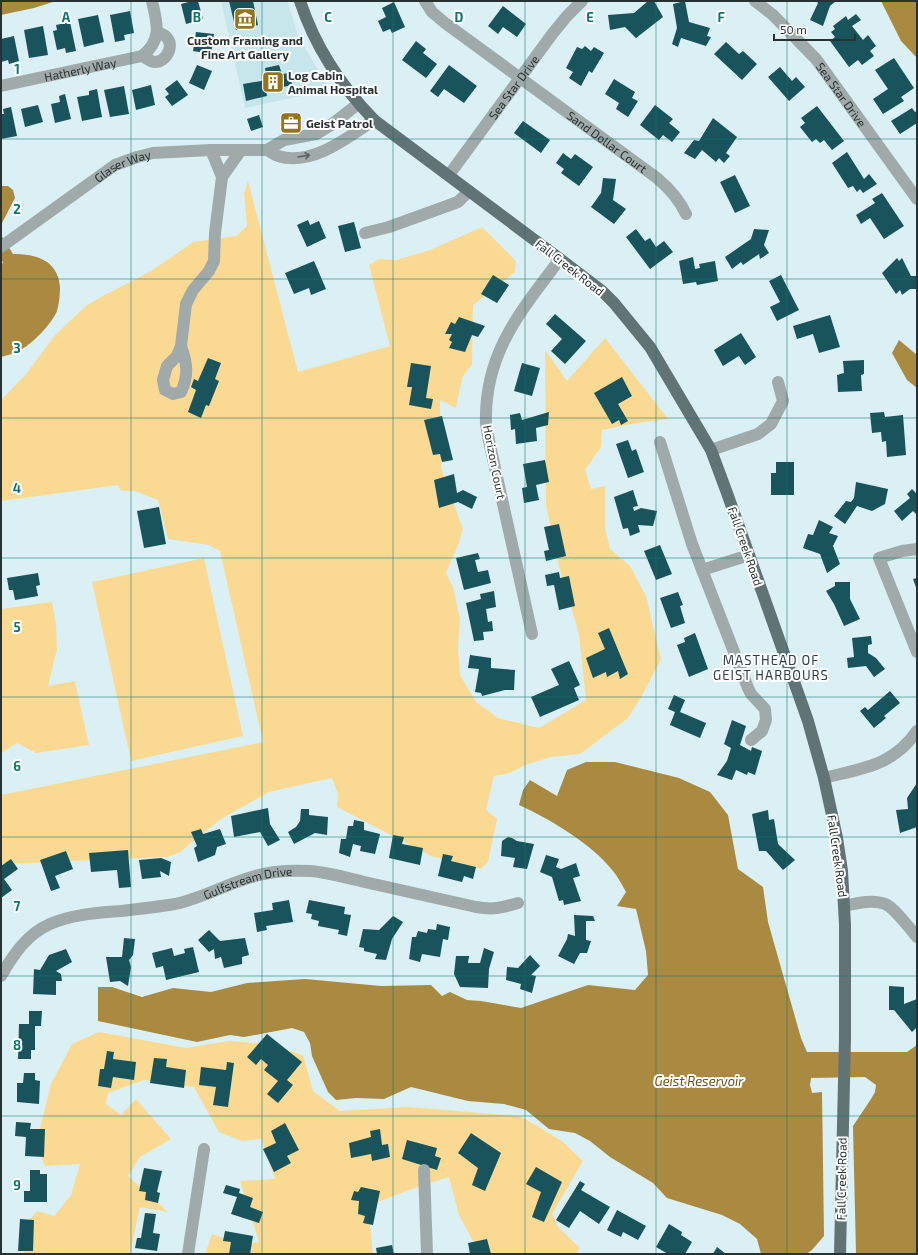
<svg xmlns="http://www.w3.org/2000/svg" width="918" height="1255" font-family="'Exo 2',sans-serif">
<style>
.built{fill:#c6e6eb}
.green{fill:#fada92}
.water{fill:#aa8a40}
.building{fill:#19545c}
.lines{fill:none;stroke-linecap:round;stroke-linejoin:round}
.minor{stroke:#a0aaab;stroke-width:12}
.major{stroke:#627376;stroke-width:12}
.oneway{stroke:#596263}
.grid{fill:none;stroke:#0f766e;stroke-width:1;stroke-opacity:0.55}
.labels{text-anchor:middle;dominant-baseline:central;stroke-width:4;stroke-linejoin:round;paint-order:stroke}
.poi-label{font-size:12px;font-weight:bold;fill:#293233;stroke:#fff;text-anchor:start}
.street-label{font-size:12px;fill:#293233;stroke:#fff}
.neighbourhood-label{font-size:13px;letter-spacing:1px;fill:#2f4145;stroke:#fff}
.water-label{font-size:13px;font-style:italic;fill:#69521b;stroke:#fff}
.grid-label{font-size:13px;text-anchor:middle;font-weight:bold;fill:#0f766e;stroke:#fff;stroke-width:4;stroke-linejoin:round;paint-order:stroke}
</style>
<rect width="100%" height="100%" fill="#daf0f4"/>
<path class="built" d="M221 1H287L299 38 330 90 245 108Z"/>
<g class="green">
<path d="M248 181 298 372 390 346 369 265 379 259 396 260 430 250 482 227 516 261 515 272 473 305 472 364 462 378 456 408 440 400 441 468 463 529 459 543 446 573 453 587 460 619 458 647 460 675 476 702 498 718 539 728 586 700 579 634 559 566 546 505 545 350 567 381 605 338 668 419 636 423 602 430 601 447 585 470 591 489 605 486V527L610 549 630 566 646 596 661 660 640 699 628 718 580 754 551 757 525 765 510 773 494 776 486 810 497 819 488 862 481 869 431 856 337 807 338 794 332 778 269 792 221 819 180 852 168 857 1 864V795L263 742 220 551 209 545 168 539 158 500 135 491H121L118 485 1 501V400L27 373 55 335 87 305 101 297 151 271 193 242 236 236 247 226 244 193Z"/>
<path d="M204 558 243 736 131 761 92 582Z"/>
<path d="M52 602 56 625 57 649 48 686 75 681 89 745 36 753 17 743 1 753V609Z"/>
<path d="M99 1032 186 1048 229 1041 267 1044 303 1055 313 1091 340 1111 407 1107 520 1116 562 1141 583 1161 552 1214 559 1228 580 1248 576 1254H480L459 1215 449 1177 406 1191 368 1206 373 1254H205L212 1234 240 1244 259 1242 240 1181 275 1179 261 1139 242 1141 219 1132 194 1087 144 1080 108 1093 106 1104 121 1115 136 1099 171 1139 140 1157 128 1176 168 1212 140 1207 130 1254H24V1226L37 1211 54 1216 71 1195 80 1164 45 1166 36 1145 51 1084 72 1044Z"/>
</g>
<g class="water">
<path d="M1 1H56L34 8 1 15Z"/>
<path d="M881 1H917V58L901 41Z"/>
<path d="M1 186H8L13 190 15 198 1 225Z"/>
<path d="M1 235 13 254C36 254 58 260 60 287 60 294 59 304 57 311 51 325 32 344 19 351 13 354 7 355 1 357V266L3 262 1 260Z"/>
<path d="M899 340 917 355V388L907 380 892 353Z"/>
<path d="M586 762H615L679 778 710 792 728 815 738 869 763 887 768 922 801 1038 807 1052H907L917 1045V1254H856L853 1126 871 1099 875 1092 876 1085 865 1077 811 1078 810 1085 812 1093 822 1092 824 1236 812 1250 806 1254H761L757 1239 740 1224 722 1215 667 1198 653 1183 610 1157 590 1141 575 1133 549 1129 526 1110 504 1104 468 1101 411 1087 384 1099 356 1098 336 1100 328 1092 312 1056 310 1043 304 1032 292 1028 244 1037 230 1035 197 1042 98 1021V987H112L142 997 173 988 211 992 247 983 305 979 381 986 431 985 442 996 450 992 467 1000 481 1001 521 1008 588 985 635 990 648 975 646 951 636 909 617 906 626 892C622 885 618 877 613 871 592 844 550 819 519 805L523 790 530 780 557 796 567 770Z"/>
</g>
<g class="building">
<path d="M192 1H198L203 19 186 24 181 4Z"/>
<path d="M229 1H253L258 25 236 30Z"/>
<path d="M648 1H654L663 17 636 38 625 27 610 30 608 15 634 13Z"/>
<path d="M685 1 689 22 710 28 707 36 711 37 706 46 681 38 678 47 672 44 677 28 673 4Z"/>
<path d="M816 1H836L830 6 823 26 810 20 818 3Z"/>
<path d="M394 2 405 27 392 33 390 29 383 32 378 21 386 17 382 8Z"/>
<path d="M503 6 526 24 517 37 503 27 498 34 488 26Z"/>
<path d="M130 11 134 33 124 35 125 40 115 42 110 15Z"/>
<path d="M856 14 861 20 852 26 863 40 868 35 876 46 870 51 874 56 862 65 858 60 849 67 830 41 835 37 831 32 835 29 833 26 846 16 848 20Z"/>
<path d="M98 15 104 42 84 47 78 19Z"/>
<path d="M70 22 76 51 66 53 65 48 57 50 53 31 57 30 56 25Z"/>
<path d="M43 26 48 55 29 58 24 30Z"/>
<path d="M196 32 214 34 211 54 193 51Z"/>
<path d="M14 36 19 61 9 64 8 60 1 62V39Z"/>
<path d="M416 41 426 49 423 53 437 64 426 78 402 60Z"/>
<path d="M726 42 739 54 743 51 757 64 742 80 714 54Z"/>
<path d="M585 46 591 51 594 47 604 53 592 73 589 71 581 86 569 78 573 72 566 68 577 47 582 49Z"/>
<path d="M894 58 914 88 901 97 904 101 883 114 873 99 888 89 875 70Z"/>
<path d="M197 65 212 71 204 90 189 83Z"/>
<path d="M279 65 282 74 290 73 292 85 266 91 267 96 246 101 243 84 267 80 265 68Z"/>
<path d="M449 65 477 86 464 103 444 89 438 97 430 91Z"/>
<path d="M780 67 792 81 796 77 805 87 789 101 768 77Z"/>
<path d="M614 79 635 92 632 98 638 101 628 117 616 109 619 103 605 94Z"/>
<path d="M177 80 188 95 172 106 165 97 169 94 165 89Z"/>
<path d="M151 85 155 105 136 110 132 90Z"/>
<path d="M124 86 129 114 110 117 104 90Z"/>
<path d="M97 89 102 117 82 121 77 97 89 95V91Z"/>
<path d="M65 94 71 119 55 123 51 104 60 102 59 96Z"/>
<path d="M38 105 43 122 25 127 21 109Z"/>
<path d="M655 105 673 119 669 123 680 132 672 142 663 135 659 140 640 125Z"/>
<path d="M817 106 844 141 832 150 824 140 820 143 816 139 812 142 800 127 805 123 801 118Z"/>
<path d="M11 107 17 136 1 139V114H4L3 109Z"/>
<path d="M912 108 915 112 917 111V123L900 134 891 121Z"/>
<path d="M296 114 300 127 287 131 283 118Z"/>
<path d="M259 115 263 127 251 131 247 119Z"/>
<path d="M713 118 737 137 726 153 730 156 724 163 719 158 716 162 702 150 695 159 684 153 694 140 699 141Z"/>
<path d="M523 121 550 140 541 153 514 133Z"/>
<path d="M847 152 864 179 869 174 877 184 863 193 860 189 857 192 853 186 848 188 832 163Z"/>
<path d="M563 153 571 159 575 154 593 167 579 186 561 173 564 169 556 163Z"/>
<path d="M735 175 750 206 735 213 720 182Z"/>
<path d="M603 178 616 179 613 200 626 209 614 224 591 207 601 193Z"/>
<path d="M882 193 904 226 884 239 870 218 861 224 856 215 875 203 872 199Z"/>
<path d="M308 220 310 225 319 221 326 238 307 247 297 225Z"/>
<path d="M354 222 361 248 345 252 338 226Z"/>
<path d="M636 229 645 241 650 238 656 247 664 241 673 252 650 269 626 237Z"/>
<path d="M754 229 769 230 764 245 769 253 760 259 759 254 743 265 741 262 732 269 725 257 751 239Z"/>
<path d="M693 257 695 269 700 268 699 264 715 261 718 281 697 285 696 282 683 284 679 261Z"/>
<path d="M897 258 899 261 902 258 911 276H917V289H910L902 295 900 290 896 294 882 273Z"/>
<path d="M314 261 326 289 311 295 309 288 294 294 285 273Z"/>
<path d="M493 275 509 285 497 303 481 294Z"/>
<path d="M781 275 799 310 777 321 770 307 780 302 769 281Z"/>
<path d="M555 314 586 341 565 364 551 351 562 339 546 324Z"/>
<path d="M830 315 840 347 819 353 813 334 797 339 793 326Z"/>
<path d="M459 317 485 326 478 337 472 335 465 352 449 348 452 342 449 340 452 334H445L451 322 455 324Z"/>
<path d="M741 333 756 357 745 365 739 356 723 366 714 350Z"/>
<path d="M208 358 221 363 215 379 219 381 209 406 206 405 201 418 188 412 196 390 191 387 194 379 198 381Z"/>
<path d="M864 360V374L861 375 862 391 838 392 837 375 844 373 843 361Z"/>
<path d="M411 363 431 366 426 398 433 399 431 409 409 405 412 387H407Z"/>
<path d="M522 363 540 368 532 396 514 391Z"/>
<path d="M622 377 632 396 618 404 628 421 621 425 619 420 612 424 594 393Z"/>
<path d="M549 412 548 425 536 428 537 441 516 444 515 429 511 430 510 415 520 413 522 420Z"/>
<path d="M884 412 885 417 903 415 906 455 887 457 886 441 882 442 881 432 872 433 870 413Z"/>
<path d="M442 416 453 460 442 462 440 454 433 455 424 420Z"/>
<path d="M628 440 632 451 636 449 644 472 628 478 616 444Z"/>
<path d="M545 460 549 482 536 485 539 500 524 503 522 488 527 487 523 464Z"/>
<path d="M776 462H794V495H771V473H776Z"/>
<path d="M454 474 457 493 463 490 477 497 472 509 458 502 439 508 434 480Z"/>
<path d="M856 482 888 489 885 504 872 511 857 506 845 524 834 516 846 501 851 502 854 498Z"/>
<path d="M912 489 917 494V515L913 511 902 521 894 511 910 498 907 494Z"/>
<path d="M633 490 638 506 633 507 634 511 641 508 657 511 653 526 638 525 640 532 630 536 628 528 623 529 614 497Z"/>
<path d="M159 507 166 544 144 548 137 511Z"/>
<path d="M819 520 833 527 829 533 838 536 833 546 840 564 827 573 820 554 803 548 808 534 813 535Z"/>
<path d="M559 524 566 556 546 561 544 551 549 550 544 527Z"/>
<path d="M660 545 672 574 656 580 644 551Z"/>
<path d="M478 553 480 559 475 560 478 572 488 570 491 583 464 590 456 558Z"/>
<path d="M559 572 560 578 569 576 575 606 559 610 554 585 547 586 545 575Z"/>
<path d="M38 573 40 585 36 586 38 596 15 600 13 590H9L7 578Z"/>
<path d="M917 578V590L913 579Z"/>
<path d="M835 582H850V599L860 619 844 626 834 604 826 591 835 586Z"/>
<path d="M494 591 496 607 486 609 488 622 492 621 493 631 483 632 484 640 474 641 466 603 481 599 480 594Z"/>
<path d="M678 592 683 605 680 606 685 623 671 628 660 598Z"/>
<path d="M609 628 628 674 620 679 618 671 607 677 606 672 593 678 586 658 605 649 598 633Z"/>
<path d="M695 633 708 669 689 677 677 645 685 642 684 638Z"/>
<path d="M871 636 872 644 868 645V653L876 658 885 669 874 677 866 666 848 668 847 658 854 657 852 638Z"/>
<path d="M470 655 491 658V668L515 670 514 690H505L482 696 481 693 475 692 479 669 468 668Z"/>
<path d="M569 661 580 685 574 688 579 700 540 717 531 697 559 685 551 669Z"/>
<path d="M890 691 900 703 884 716 886 718 874 728 860 711 865 707 868 710Z"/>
<path d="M674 695 685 700 680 712 706 723 700 738 670 725 675 712 668 709Z"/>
<path d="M732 720 746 726 740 745 751 751 752 747 762 751 755 775 748 772 747 775 736 770 732 780 717 775 727 761 731 748 724 744Z"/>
<path d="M917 783V827L900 833 896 810 908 809 907 798Z"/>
<path d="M268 808 270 824 280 840 268 846 260 832 234 837 231 816Z"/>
<path d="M301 809H309V815L328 817 327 835 315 833 294 844 288 832 296 827 300 821Z"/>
<path d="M768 810 769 820 774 819 778 844 795 860 783 870 766 851H759L752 814Z"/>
<path d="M354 820 364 822V830L380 834 375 854 360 851 361 846 353 844 350 857 339 853 341 839H346L348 826H353Z"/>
<path d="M201 829 203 834 220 829 226 844 217 847 215 855 198 862 194 848 197 846 191 832Z"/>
<path d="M393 835 404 837 402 844 423 848 420 865 389 858Z"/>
<path d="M508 837 512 838 517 841 534 844 527 869 513 867 515 858 501 856 502 841Z"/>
<path d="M128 850 131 887 119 888 117 870 91 872 89 853Z"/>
<path d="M66 851 73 869 55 876 60 888 51 891 40 860Z"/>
<path d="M443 854 453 856 451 861 476 867 473 879 464 876 462 882 438 876Z"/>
<path d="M546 855 559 859 556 867 561 869 576 863 580 876 573 878 581 901 564 905 563 900 559 901 552 877 540 872Z"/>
<path d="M161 858 171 862 169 876 160 871 161 877 142 879 139 860Z"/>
<path d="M11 859 18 869 4 879 12 890 1 898V866Z"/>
<path d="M289 900 293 922 266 926 267 930 257 932 254 913 273 910 272 903Z"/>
<path d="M309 900 345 907 344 914 351 915 347 936 338 934 339 930 318 926 319 921 311 919 312 914 306 913Z"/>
<path d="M574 915 593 916 595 921H586V940L591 941 587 953H580L574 964 558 956 567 939 568 934 575 936Z"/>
<path d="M393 916 403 922 392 939 386 960 375 959 377 954 364 951V948L359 947 363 929 379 930Z"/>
<path d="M437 924 450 927 448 940 443 939 440 957 422 954 420 962 409 959 412 937H416L418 931 427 933 428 929 436 930Z"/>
<path d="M209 930 220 941 245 938 249 955 242 957V964L224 968 221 957 215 959 214 949 209 952 198 940Z"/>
<path d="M124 938 135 939 133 955 129 960 131 967 128 986 120 981 110 982 106 957H122Z"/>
<path d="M193 947 199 972 166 980 163 966 156 968 152 953 172 948 174 956 185 953 184 949Z"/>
<path d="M484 948 494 952 489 969 488 988 460 987 454 974 456 956H469L468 963H480Z"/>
<path d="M66 949 72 962 56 971 61 974 62 981H56V995L33 994 34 969 40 970 49 955Z"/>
<path d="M530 955 540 966 531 975 536 976 532 993 520 989 521 984 506 980 507 967 518 968Z"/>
<path d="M889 986 904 987V1004L917 999V1027L912 1032 894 1010H889Z"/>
<path d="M29 1011H42L41 1026H35V1050H31V1059H18L19 1024H29Z"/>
<path d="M267 1034 302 1062 287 1080 293 1085 278 1103 267 1094 278 1081 264 1070 268 1065 261 1059 256 1065 247 1057Z"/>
<path d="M107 1051 114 1052 113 1059 136 1062 134 1080 113 1077 111 1088 98 1086 100 1069H104Z"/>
<path d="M154 1058 167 1059 166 1067 186 1070 184 1088 150 1083Z"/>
<path d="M227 1062 234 1063 228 1107 213 1105 216 1087 199 1085 201 1067 226 1070Z"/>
<path d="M24 1073H35V1080L40 1081 39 1104 17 1102V1083H23Z"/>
<path d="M16 1122 31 1123 30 1129H45L44 1157 25 1156 26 1137 15 1136Z"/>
<path d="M285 1123 299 1150 287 1156 291 1163 274 1172 263 1149 276 1143 271 1131Z"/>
<path d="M380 1129 382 1145 388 1144 390 1157 372 1161 371 1154 351 1158 349 1143 371 1137 370 1131Z"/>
<path d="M471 1133 501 1153 485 1191 472 1185 478 1168 458 1153Z"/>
<path d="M407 1140 437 1148 435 1156 441 1158 437 1170 402 1159Z"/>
<path d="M536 1167 562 1182 544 1222 532 1217 541 1192 526 1184Z"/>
<path d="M144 1168 162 1171 157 1192 160 1193 158 1203 145 1200 146 1192 139 1191Z"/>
<path d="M30 1170H40V1174H47V1202H24V1191H30Z"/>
<path d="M580 1181 585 1184 581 1190 610 1207 599 1224 580 1211 569 1228 556 1220Z"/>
<path d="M226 1185 240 1189 239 1193 253 1198 250 1207 263 1212 259 1223 231 1214 237 1197 223 1193Z"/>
<path d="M361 1187 380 1191 373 1225 363 1223 365 1216 358 1214 359 1201 351 1200 354 1191 358 1192Z"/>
<path d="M617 1210 646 1226 638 1240 623 1232 621 1237 607 1230Z"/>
<path d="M145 1213 156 1214 153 1233 160 1234 157 1251 135 1248 137 1238H141Z"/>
<path d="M20 1219 34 1220 33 1251H18Z"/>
<path d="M669 1224 682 1232 681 1235 692 1242 685 1254H668L656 1247Z"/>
<path d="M225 1231 253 1236 250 1254H229L231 1242 223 1241Z"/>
<path d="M487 1239 491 1254H470L468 1243Z"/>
<path d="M392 1245 394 1254H377L376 1248Z"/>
<path d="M717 1247 726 1254H713Z"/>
</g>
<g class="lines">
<g class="minor">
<path id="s1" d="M425 1 432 12 445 23 657 178C670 189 679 199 686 214"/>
<path id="s2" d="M755 1 773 15 816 59 917 199"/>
<path d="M142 56C146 58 150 61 154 62 168 63 180 38 157 32"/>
<path id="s3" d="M1 86 142 56C163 40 157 23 152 1"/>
<path d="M267 150C271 152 274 155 278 156 311 167 349 137 374 120"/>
<path id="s4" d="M449 175 553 33 567 16 582 1"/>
<path d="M222 177 241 150"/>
<path d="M365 233 389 227 458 202 469 191"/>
<path id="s5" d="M1 247 115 165 137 157 153 153 211 150H267L284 140 316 134 331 125 358 104"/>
<path d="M181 346C187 363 189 375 181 392L173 394 165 390 163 380 167 366 177 356 181 346 186 304 193 290 209 271 214 261 215 233 222 177 211 150"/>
<path d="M660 442 692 544 748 688 751 694 765 709 766 720 762 731 751 740"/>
<path d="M711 450 758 434 771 424 783 401 778 382"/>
<path d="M917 549 902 551 879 558 917 652"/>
<path d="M702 570 749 555"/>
<path d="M532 634 491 450C489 441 487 432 486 423 484 353 521 311 560 259"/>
<path d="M824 778C863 768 893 766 917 731"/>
<path d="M844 906C857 903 873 899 885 904 894 907 910 929 917 937"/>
<path id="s6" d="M1 976C13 955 27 934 50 924 73 914 97 913 121 911 139 909 157 907 175 904 203 898 228 883 255 876 272 871 292 870 310 871 327 872 352 879 369 883 405 891 440 899 476 907 493 910 501 908 518 903"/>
<path d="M424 1170 427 1254"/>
<path d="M188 1254 204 1149"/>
</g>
<path class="major" d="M300 1C315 47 341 86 374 120L560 259 602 291 614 303 650 347 711 450 727 493 808 721 824 778 837 838 842 871 845 925V1038L840 1254"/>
</g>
<defs><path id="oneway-shaft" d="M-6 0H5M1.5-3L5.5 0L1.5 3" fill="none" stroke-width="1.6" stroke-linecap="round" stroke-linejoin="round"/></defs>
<use class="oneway" href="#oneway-shaft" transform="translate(304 156) rotate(-10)"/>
<path class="grid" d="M131 1V1254M262 1V1254M393 1V1254M525 1V1254M656 1V1254M787 1V1254M1 139H917M1 279H917M1 418H917M1 558H917M1 697H917M1 837H917M1 976H917M1 1116H917"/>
<defs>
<g id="museum-square" transform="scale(1.15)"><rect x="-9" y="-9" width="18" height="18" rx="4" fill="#95741c" stroke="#fff"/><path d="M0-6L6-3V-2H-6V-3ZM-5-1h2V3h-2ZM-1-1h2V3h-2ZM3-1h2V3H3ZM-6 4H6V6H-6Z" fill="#fff"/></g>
<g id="building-square" transform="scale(1.15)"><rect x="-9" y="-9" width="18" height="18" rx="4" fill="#95741c" stroke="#fff"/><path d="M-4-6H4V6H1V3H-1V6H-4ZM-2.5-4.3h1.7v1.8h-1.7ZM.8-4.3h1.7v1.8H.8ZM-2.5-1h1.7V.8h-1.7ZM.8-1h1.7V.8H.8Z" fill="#fff"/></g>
<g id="office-square" transform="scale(1.15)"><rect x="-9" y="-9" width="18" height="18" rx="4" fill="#95741c" stroke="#fff"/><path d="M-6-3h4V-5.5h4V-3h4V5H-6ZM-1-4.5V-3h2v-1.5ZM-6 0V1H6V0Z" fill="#fff"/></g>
</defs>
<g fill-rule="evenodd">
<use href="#museum-square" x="245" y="19"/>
<use href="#building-square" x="273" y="82"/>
<use href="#office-square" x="291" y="123"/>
</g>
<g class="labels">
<g class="poi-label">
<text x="245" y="40" text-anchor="middle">Custom Framing and<tspan x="245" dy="14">Fine Art Gallery</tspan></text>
<text x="288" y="75">Log Cabin<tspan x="288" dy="14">Animal Hospital</tspan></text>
<text x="306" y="123">Geist Patrol</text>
</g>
<g class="street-label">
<text stroke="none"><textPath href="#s3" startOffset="81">Hatherly Way</textPath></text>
<text stroke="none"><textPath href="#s4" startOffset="109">Sea Star Drive</textPath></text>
<text stroke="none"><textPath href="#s2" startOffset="128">Sea Star Drive</textPath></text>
<text stroke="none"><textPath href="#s1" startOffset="231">Sand Dollar Court</textPath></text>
<text stroke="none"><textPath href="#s5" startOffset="147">Glaser Way</textPath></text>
<text transform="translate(570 267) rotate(38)">Fall Creek Road</text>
<text transform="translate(495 462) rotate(79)">Horizon Court</text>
<text transform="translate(746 546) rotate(71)">Fall Creek Road</text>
<text transform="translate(838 856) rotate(82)">Fall Creek Road</text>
<text stroke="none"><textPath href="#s6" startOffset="276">Gulfstream Drive</textPath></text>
<text transform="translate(841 1179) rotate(-89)">Fall Creek Road</text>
</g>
<g class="neighbourhood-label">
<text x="771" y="660">MASTHEAD OF<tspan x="771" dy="15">GEIST HARBOURS</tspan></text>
</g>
<g class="water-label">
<text x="699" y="1081">Geist Reservoir</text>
</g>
</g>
<g class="grid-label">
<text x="66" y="22">A</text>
<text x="197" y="22">B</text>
<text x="328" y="22">C</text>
<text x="459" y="22">D</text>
<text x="590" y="22">E</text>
<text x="721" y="22">F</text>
<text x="17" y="74">1</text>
<text x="17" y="214">2</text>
<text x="17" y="353">3</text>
<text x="17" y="493">4</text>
<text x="17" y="632">5</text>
<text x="17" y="771">6</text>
<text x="17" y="911">7</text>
<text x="17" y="1050">8</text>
<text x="17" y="1190">9</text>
</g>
<rect width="918" height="1255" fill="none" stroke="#293233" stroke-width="4"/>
<path d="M774 34v6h81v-6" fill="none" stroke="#293233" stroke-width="2"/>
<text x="780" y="34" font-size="12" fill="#293233" stroke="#ffffff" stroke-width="3" paint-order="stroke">50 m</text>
</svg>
